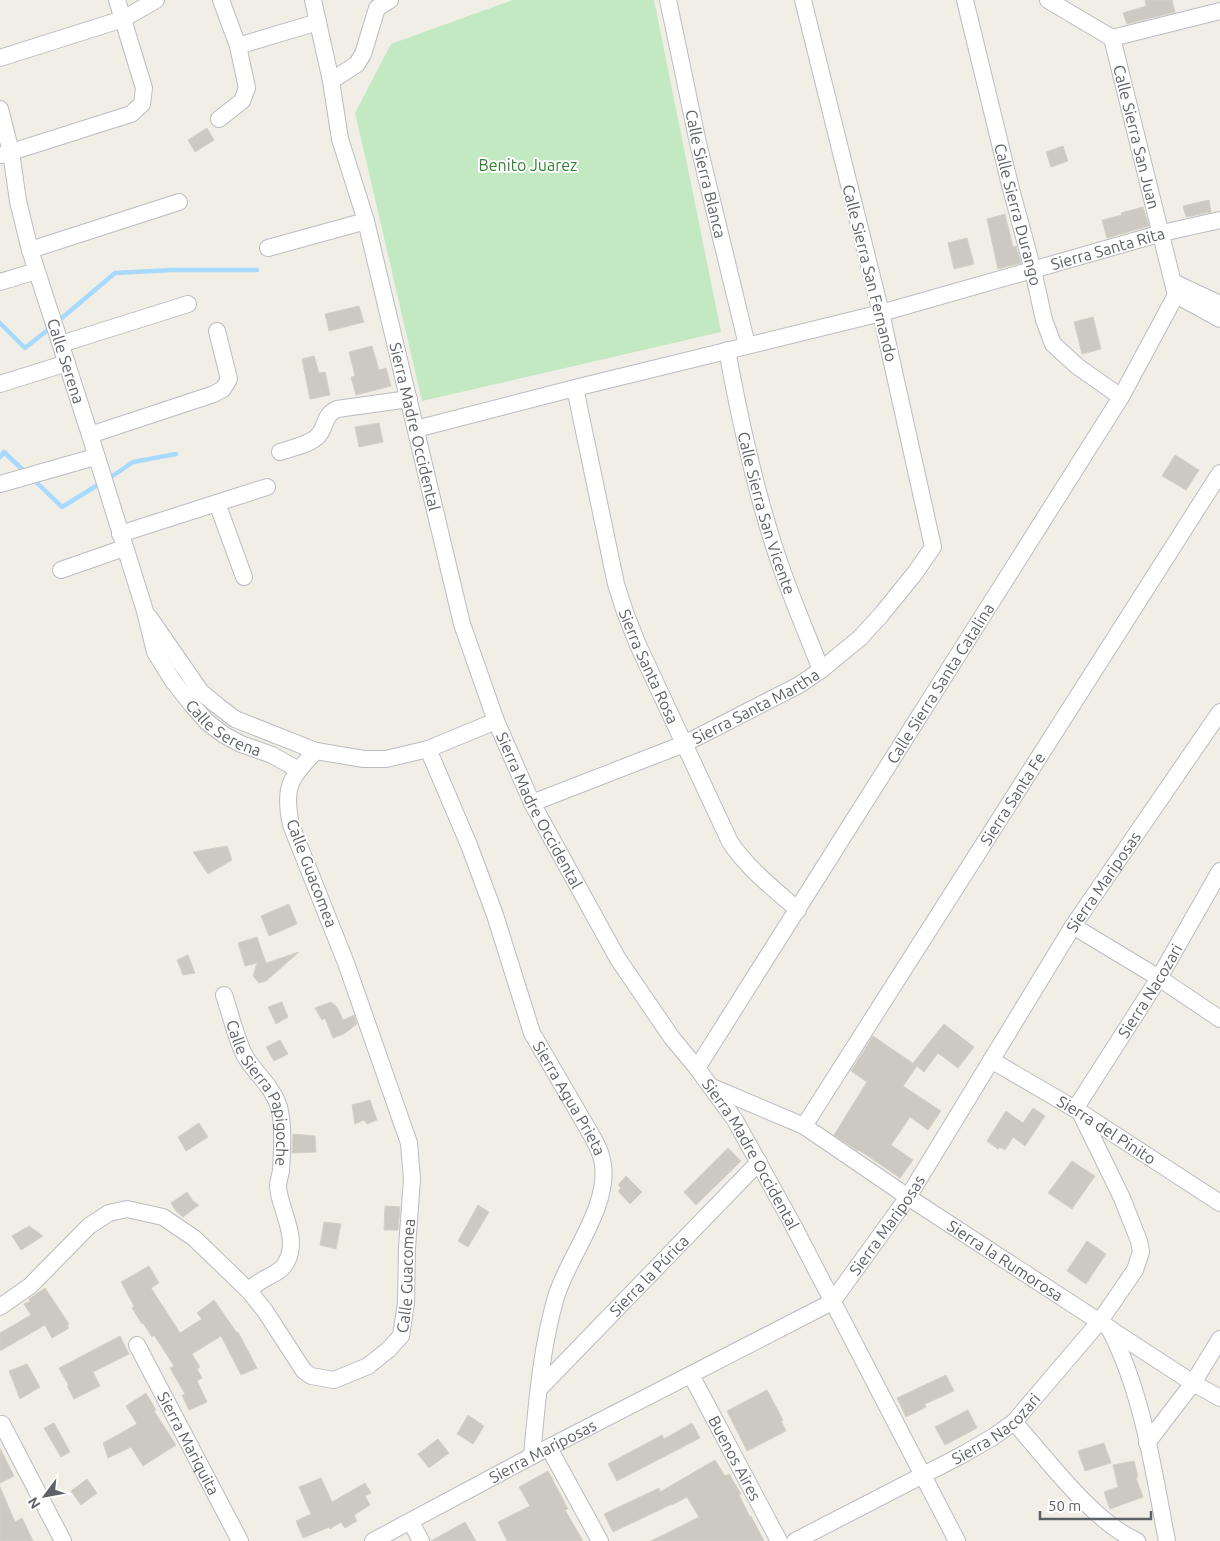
<svg xmlns="http://www.w3.org/2000/svg" width="1220" height="1541" font-family="Ubuntu,sans-serif">
<style>
.green{fill:#c3e9c2}
.lines{fill:none;stroke-linecap:round;stroke-linejoin:round}
.stream{stroke:#a8daff;stroke-width:4.5}
.building{fill:#ccc9c3;stroke:#d6d0c4}
.minor-casing{stroke:#b9bcc0;stroke-width:18}
.minor{stroke:#fff;stroke-width:16}
.labels{text-anchor:middle;dominant-baseline:central;stroke-width:4;stroke-linejoin:round;paint-order:stroke}
.street-label{font-size:16px;fill:#5e6267;stroke:#fff}
.park-label{font-size:16px;fill:#308333;stroke:#fff}
</style>
<rect width="100%" height="100%" fill="#f1eee6"/>
<path class="green" d="M513 0H654L721 332 422 401 355 113 391 44Z"/>
<g class="lines">
<g class="stream">
<path d="M0 323 25 348 50 328"/>
<path d="M56 323 115 273 172 270H257"/>
<path d="M0 457 4 452 26 473"/>
<path d="M32 478 62 507 101 483"/>
<path d="M108 479 133 462 176 454"/>
</g>
</g>
<g class="building">
<path d="M1145 0H1172L1175 12 1127 24 1123 13 1146 6Z"/>
<path d="M207 128 214 140 195 152 188 140Z"/>
<path d="M1063 146 1068 161 1051 167 1046 152Z"/>
<path d="M1209 200 1211 212 1186 217 1183 206Z"/>
<path d="M1143 207 1149 226 1107 238 1102 220 1122 215 1121 213Z"/>
<path d="M1005 214 1013 247 1016 246 1021 263 998 269 987 219Z"/>
<path d="M967 238 974 264 954 269 948 243Z"/>
<path d="M359 306 364 322 329 331 325 314Z"/>
<path d="M1093 317 1101 349 1082 354 1074 322Z"/>
<path d="M372 346 379 370 386 368 391 386 356 395 351 377 355 376 349 352Z"/>
<path d="M314 356 319 373 325 372 330 395 310 399 302 359Z"/>
<path d="M379 423 383 442 359 447 355 427Z"/>
<path d="M1175 455 1199 470 1186 490 1162 476Z"/>
<path d="M227 846 232 860 208 874 193 852Z"/>
<path d="M289 904 297 924 269 936 261 916Z"/>
<path d="M257 937 266 963 299 952 266 981 259 983 253 976 257 963 245 966 238 943Z"/>
<path d="M188 955 195 973 183 975 177 960Z"/>
<path d="M282 1002 288 1017 276 1024 268 1007Z"/>
<path d="M331 1002 337 1007 343 1020 354 1015 357 1024 344 1034 333 1038 325 1018 322 1020 315 1008Z"/>
<path d="M944 1024 974 1047 958 1068 938 1053 924 1072 913 1063Z"/>
<path d="M873 1036 917 1066 903 1086 941 1111 928 1130 910 1117 891 1145 913 1160 900 1178 859 1150 858 1151 834 1135 867 1082 851 1071Z"/>
<path d="M280 1040 288 1054 274 1061 266 1047Z"/>
<path d="M370 1100 377 1120 367 1124 364 1120 355 1124 352 1105Z"/>
<path d="M1033 1108 1045 1116 1025 1146 1013 1137 1005 1150 1000 1147 998 1149 987 1141 1006 1111 1023 1123Z"/>
<path d="M199 1123 208 1137 186 1151 178 1137Z"/>
<path d="M293 1134 315 1136 316 1152 292 1153Z"/>
<path d="M728 1148 741 1161 696 1205 684 1192Z"/>
<path d="M1072 1161 1095 1176 1072 1209 1048 1193Z"/>
<path d="M626 1176 642 1192 630 1204 618 1191 621 1188 618 1185Z"/>
<path d="M187 1192 193 1201 199 1205 183 1217 176 1211 171 1203Z"/>
<path d="M478 1205 489 1212 468 1247 458 1241Z"/>
<path d="M385 1206 400 1207 398 1230H384Z"/>
<path d="M324 1222 341 1224 336 1249 320 1245Z"/>
<path d="M29 1226 43 1236 21 1250 12 1236Z"/>
<path d="M1087 1241 1106 1254 1086 1284 1067 1271Z"/>
<path d="M149 1266 159 1283 151 1288 180 1333 202 1319 197 1313 214 1300 237 1333 238 1332 257 1368 241 1375 221 1336 192 1354 200 1367 197 1369 202 1378 197 1381 207 1402 189 1410 182 1395 185 1394 170 1368 174 1366 154 1335 152 1337 143 1323 142 1324 132 1308 134 1306 121 1282Z"/>
<path d="M45 1288 69 1324 67 1325 69 1328 52 1338 45 1325 0 1351V1333L31 1315 24 1304 30 1301 29 1299Z"/>
<path d="M120 1336 129 1354 93 1372 100 1386 74 1399 67 1386H69L59 1368Z"/>
<path d="M27 1364 40 1387 20 1399 9 1371Z"/>
<path d="M946 1375 954 1391 925 1404 926 1407 906 1417 897 1398Z"/>
<path d="M767 1390 783 1420 781 1421 786 1431 747 1451 727 1411Z"/>
<path d="M146 1393 156 1410 154 1411 176 1445 143 1466 131 1447 108 1458 103 1443 137 1424 126 1406Z"/>
<path d="M968 1410 977 1428 945 1445 935 1427Z"/>
<path d="M468 1415 484 1426 473 1444 457 1434Z"/>
<path d="M54 1423 70 1452 61 1457 44 1428Z"/>
<path d="M692 1423 700 1438 617 1481 608 1464 662 1435 664 1439Z"/>
<path d="M438 1439 449 1453 429 1468 418 1454Z"/>
<path d="M1104 1443 1111 1463 1085 1471 1078 1451Z"/>
<path d="M0 1448 14 1476 0 1483Z"/>
<path d="M715 1460 725 1476 729 1474 741 1494 739 1495 750 1517 751 1516 764 1541H651L699 1517 687 1497 672 1505V1504L613 1532 604 1514 659 1488 660 1492Z"/>
<path d="M1134 1461 1138 1477 1136 1478 1143 1497 1110 1509 1104 1492 1118 1487 1113 1465Z"/>
<path d="M548 1471 568 1509 565 1510 583 1541H507L498 1522 530 1506 519 1487Z"/>
<path d="M321 1478 332 1502 365 1483 371 1493 365 1496 370 1505 354 1515 357 1521 345 1528 341 1522 330 1529 329 1527 303 1538 296 1521 311 1514 299 1487Z"/>
<path d="M87 1479 97 1493 81 1505 71 1491Z"/>
<path d="M0 1487 15 1522 22 1518 33 1541H0Z"/>
<path d="M465 1522 476 1541H431Z"/>
</g>
<g class="lines">
<g class="minor-casing">
<g id="minor">
<path id="s1" d="M313 0 331 81 340 139 366 221 462 624 496 721 532 803 618 959 672 1038 697 1068 735 1120 793 1225 957 1541"/>
<path id="s2" d="M668 0 698 143 747 345"/>
<path id="s3" d="M965 0 1011 189 1033 270 1044 320 1053 344 1077 366 1121 397"/>
<path d="M1048 0 1112 38"/>
<path id="s4" d="M1112 38 1176 295"/>
<path d="M1112 38 1220 11"/>
<path d="M238 46 318 22"/>
<path d="M0 58 123 19 156 0"/>
<path d="M331 81 357 64 363 54 377 8 390 0"/>
<path id="s5" d="M0 109 11 152 18 201 30 250 90 435 145 611 155 652 173 681 192 705 207 722 224 735 241 744 272 755 299 770"/>
<path d="M219 119 242 101 247 88 238 46 221 0"/>
<path d="M2 155 131 114 142 104 144 88 117 0"/>
<path d="M268 248 366 221"/>
<path d="M30 250 179 202"/>
<path d="M0 282 36 271"/>
<path d="M1173 282 1220 304"/>
<path d="M1176 295 1220 319"/>
<path d="M61 344 188 304"/>
<path id="s6" d="M727 350C740 421 757 499 781 567 793 602 808 636 821 670"/>
<path d="M0 384 67 363"/>
<path id="s7" d="M575 388 616 584 625 612 638 645 730 842C748 869 774 889 798 910"/>
<path id="s8" d="M416 429 575 388 881 313 1162 233 1220 220"/>
<path d="M90 435 214 394 223 389 229 379 217 331"/>
<path d="M280 452C291 448 308 445 317 437 327 428 322 416 337 409L409 399"/>
<path d="M0 484 95 457"/>
<path d="M217 503 244 577"/>
<path d="M120 534 267 487"/>
<path d="M61 570 124 548"/>
<path d="M149 617 201 692 218 706 235 719 316 751 364 759H386L428 749 496 721"/>
<path id="s9" d="M428 749 469 845 495 915 532 1033 592 1136C597 1145 602 1154 603 1165 609 1208 568 1257 556 1297 541 1349 537 1402 532 1456"/>
<path id="s10" d="M532 803 684 744 799 685 821 670 860 638 881 615 915 573 933 547 881 313 803 0"/>
<path d="M1073 926 1159 978 1220 1019"/>
<path id="s11" d="M224 995C230 1012 237 1042 245 1056 255 1073 273 1087 279 1107 284 1126 282 1151 281 1171 280 1176 278 1181 278 1187 280 1210 299 1237 287 1261 280 1276 261 1276 249 1291"/>
<path id="s12" d="M991 1060 1080 1112 1220 1203"/>
<path id="s13" d="M697 1068 1121 397 1176 295"/>
<path id="s14" d="M712 1087 804 1126 908 1197 1109 1328C1143 1393 1153 1469 1167 1541"/>
<path id="s15" d="M1075 1109 1159 978 1220 871"/>
<path id="s16" d="M804 1126 1220 473"/>
<path id="s17" d="M0 1307 30 1286 89 1226 109 1213 127 1209 163 1217 194 1238 249 1291 265 1311 304 1371 311 1376 334 1380 368 1366 388 1350 401 1336 406 1303 407 1248 412 1179 409 1143 346 963 291 825C283 787 290 778 316 751"/>
<path d="M1110 1329 1193 1383 1220 1398"/>
<path id="s18" d="M137 1345 240 1541"/>
<path id="s19" d="M691 1375 779 1541"/>
<path id="s20" d="M539 1389 759 1162"/>
<path d="M1014 1422C1047 1459 1092 1521 1137 1541"/>
<path d="M2 1424 63 1541"/>
<path d="M1147 1443 1193 1383 1220 1339"/>
<path d="M549 1448 600 1541"/>
<path d="M411 1522 421 1541"/>
<path id="s21" d="M373 1541 532 1456 832 1302 908 1197 1073 926 1220 712"/>
<path id="s22" d="M795 1541 962 1455 993 1437 1014 1422 1100 1321 1135 1270 1141 1252 1139 1241 1122 1198 1080 1112"/>
</g>
</g>
<use href="#minor" class="minor"/>
</g>
<g class="labels">
<g class="street-label">
<text stroke="none"><textPath href="#s4" startOffset="102">Calle Sierra San Juan</textPath></text>
<text stroke="none"><textPath href="#s2" startOffset="178">Calle Sierra Blanca</textPath></text>
<text stroke="none"><textPath href="#s3" startOffset="221">Calle Sierra Durango</textPath></text>
<text stroke="none"><textPath href="#s8" startOffset="715">Sierra Santa Rita</textPath></text>
<text transform="translate(870 273) rotate(76)">Calle Sierra San Fernando</text>
<text stroke="none"><textPath href="#s5" startOffset="261">Calle Serena</textPath></text>
<text stroke="none"><textPath href="#s1" startOffset="439">Sierra Madre Occidental</textPath></text>
<text stroke="none"><textPath href="#s6" startOffset="168">Calle Sierra San Vicente</textPath></text>
<text stroke="none"><textPath href="#s7" startOffset="289">Sierra Santa Rosa</textPath></text>
<text stroke="none"><textPath href="#s13" startOffset="455">Calle Sierra Santa Catalina</textPath></text>
<text stroke="none"><textPath href="#s10" startOffset="244">Sierra Santa Martha</textPath></text>
<text stroke="none"><textPath href="#s5" startOffset="670">Calle Serena</textPath></text>
<text stroke="none"><textPath href="#s16" startOffset="388">Sierra Santa Fe</textPath></text>
<text stroke="none"><textPath href="#s1" startOffset="844">Sierra Madre Occidental</textPath></text>
<text transform="translate(312 873) rotate(69)">Calle Guacomea</text>
<text stroke="none"><textPath href="#s21" startOffset="1018">Sierra Mariposas</textPath></text>
<text stroke="none"><textPath href="#s15" startOffset="140">Sierra Nacozari</textPath></text>
<text stroke="none"><textPath href="#s11" startOffset="106">Calle Sierra Papigoche</textPath></text>
<text stroke="none"><textPath href="#s9" startOffset="378">Sierra Agua Prieta</textPath></text>
<text stroke="none"><textPath href="#s12" startOffset="135">Sierra del Pinito</textPath></text>
<text stroke="none"><textPath href="#s1" startOffset="1249">Sierra Madre Occidental</textPath></text>
<text stroke="none"><textPath href="#s21" startOffset="612">Sierra Mariposas</textPath></text>
<text stroke="none"><textPath href="#s14" startOffset="342">Sierra la Rumorosa</textPath></text>
<text stroke="none"><textPath href="#s17" startOffset="585">Calle Guacomea</textPath></text>
<text stroke="none"><textPath href="#s20" startOffset="158">Sierra la Púrica</textPath></text>
<text stroke="none"><textPath href="#s22" startOffset="231">Sierra Nacozari</textPath></text>
<text stroke="none"><textPath href="#s18" startOffset="111">Sierra Mariquita</textPath></text>
<text stroke="none"><textPath href="#s21" startOffset="192">Sierra Mariposas</textPath></text>
<text stroke="none"><textPath href="#s19" startOffset="94">Buenos Aires</textPath></text>
</g>
<g class="park-label">
<text x="528" y="165">Benito Juarez</text>
</g>
</g>
<g transform="translate(45 1496) rotate(238)" stroke="#ffffff" stroke-width="4" paint-order="stroke">
<path d="M0-4L9 19L0 12L-9 19Z" fill="#5e6267"/>
<text y="-8" font-size="14" font-weight="bold" text-anchor="middle" fill="#5e6267">N</text>
</g>
<path d="M1040 1511v8h111v-8" fill="none" stroke="#5e6267" stroke-width="2.5"/>
<text x="1048" y="1511" font-size="15" fill="#5e6267" stroke="#ffffff" stroke-width="4" paint-order="stroke">50 m</text>
</svg>
